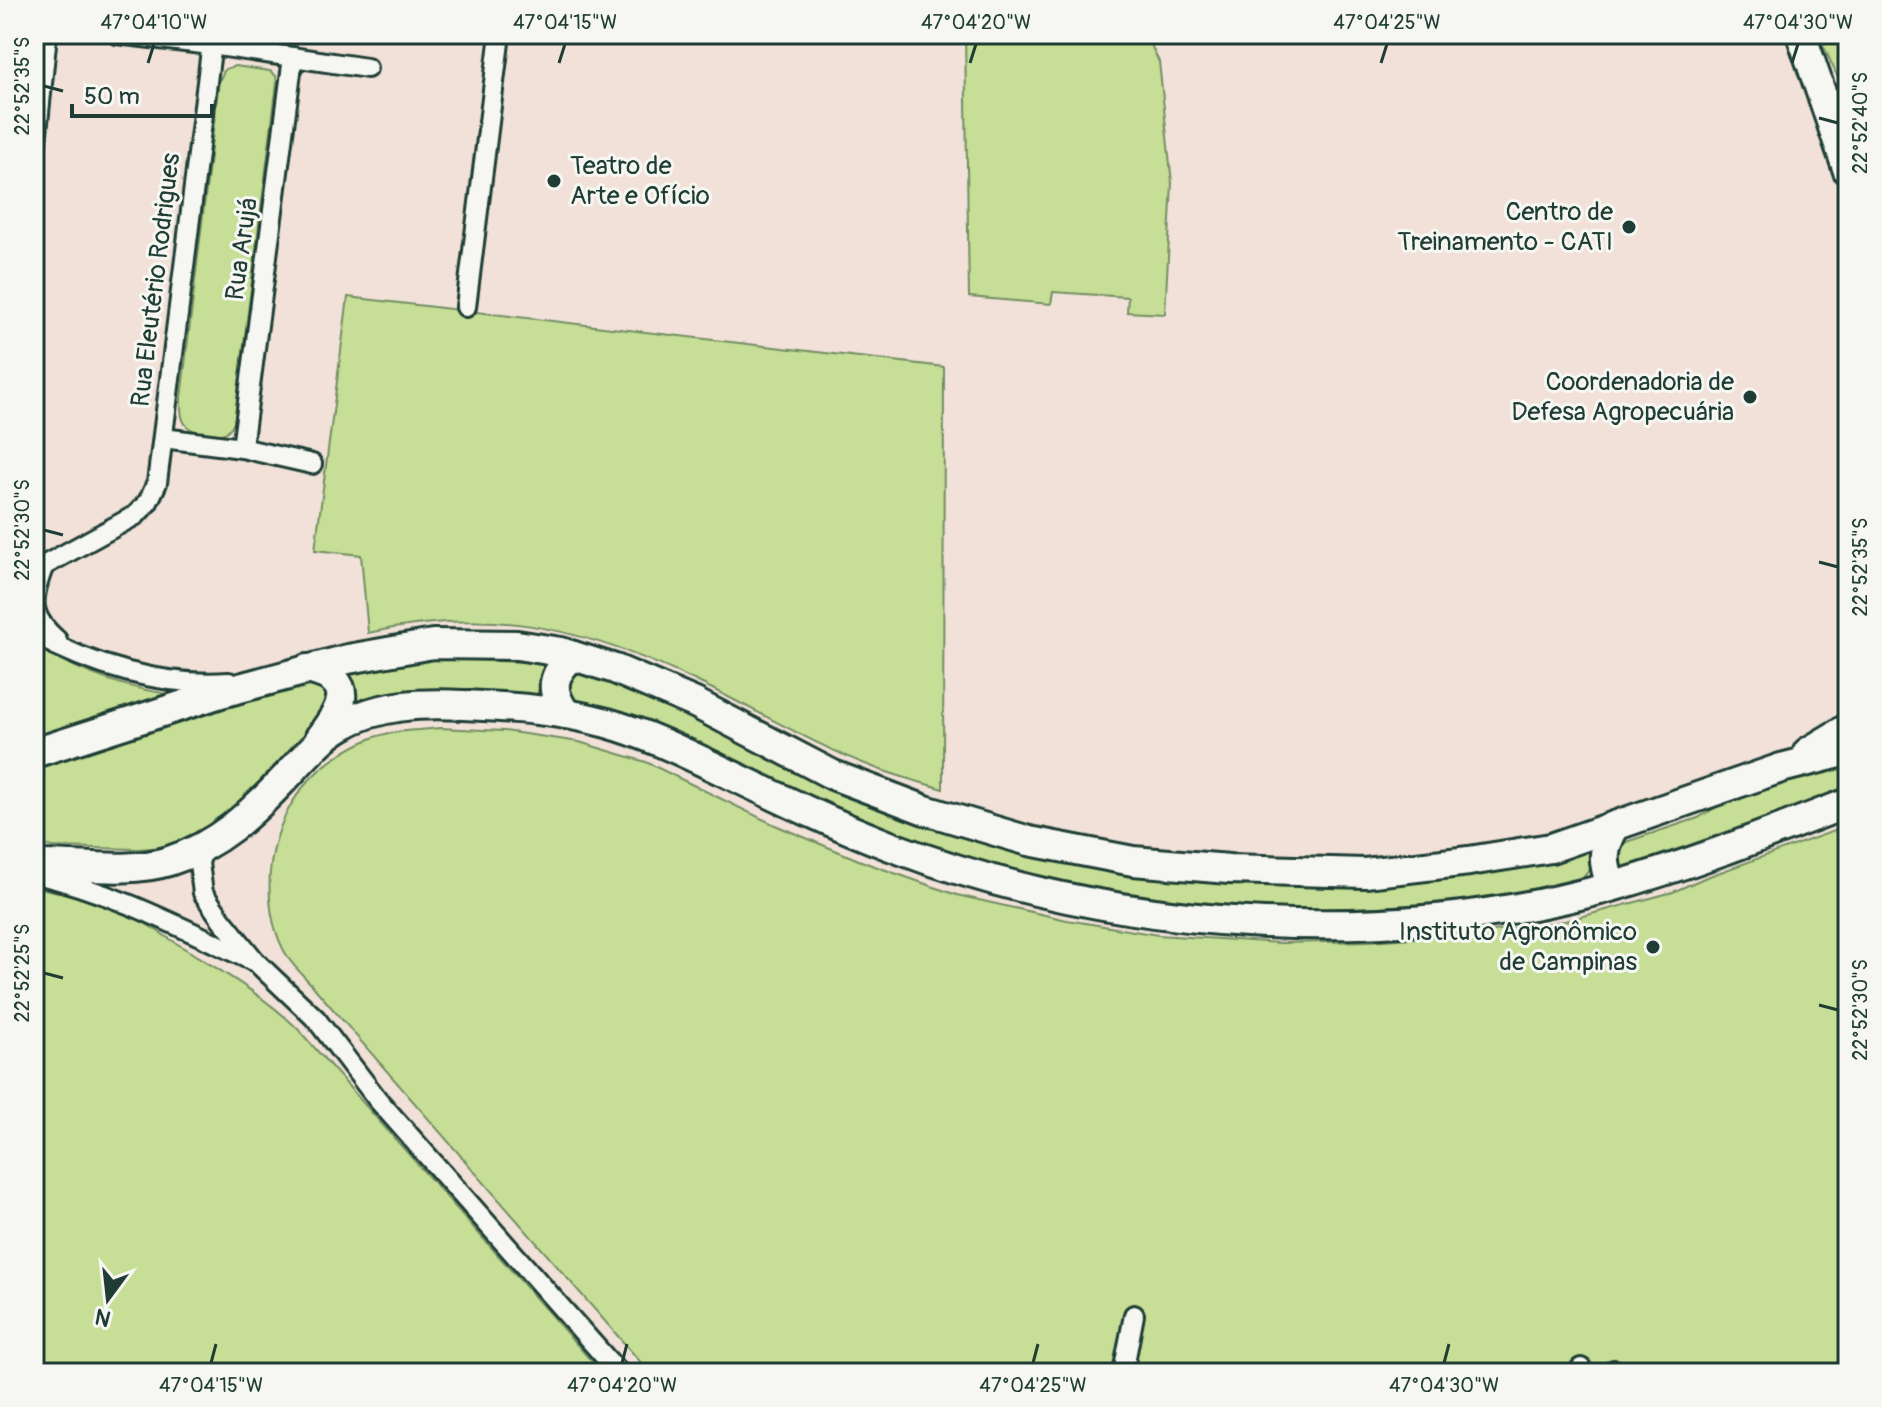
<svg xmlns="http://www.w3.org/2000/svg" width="1882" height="1407" font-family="Pangolin,sans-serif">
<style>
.green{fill:#c6de95;stroke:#728e64;stroke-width:2}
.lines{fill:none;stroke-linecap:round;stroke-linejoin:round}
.minor-casing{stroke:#1f3d34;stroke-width:24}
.primary-casing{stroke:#1f3d34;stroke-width:34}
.minor{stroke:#f6f6f2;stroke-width:18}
.primary{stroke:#f6f6f2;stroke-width:28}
.ticks{fill:none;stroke:#1f3d34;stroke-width:3}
.poi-dot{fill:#1f3d34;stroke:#f6f6f2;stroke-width:3}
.labels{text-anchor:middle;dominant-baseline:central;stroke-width:6;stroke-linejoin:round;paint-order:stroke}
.poi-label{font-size:26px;fill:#1f3d34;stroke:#f6f6f2;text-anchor:end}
.street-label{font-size:26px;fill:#1f3d34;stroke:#f6f6f2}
.neatline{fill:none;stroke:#1f3d34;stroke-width:3}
.ticks-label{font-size:20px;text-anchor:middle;fill:#1f3d34}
</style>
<rect width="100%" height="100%" fill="#f1e1d8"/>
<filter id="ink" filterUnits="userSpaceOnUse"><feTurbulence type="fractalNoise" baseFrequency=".0125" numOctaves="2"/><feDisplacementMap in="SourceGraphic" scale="16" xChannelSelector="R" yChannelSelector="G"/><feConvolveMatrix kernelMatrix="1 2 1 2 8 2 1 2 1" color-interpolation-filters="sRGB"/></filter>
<g filter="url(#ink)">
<g class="green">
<path d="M965 34H1146L1159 62 1172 183 1165 314 1127 312 1128 297 1053 292 1051 304 969 297Z"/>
<path d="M1818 34H1848V90L1839 80Z"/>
<path d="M235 66 270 71 276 76 277 83 234 423C231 427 228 431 225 433 216 437 192 433 186 425 180 418 181 406 181 398L219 81 225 69Z"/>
<path d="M348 297 944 367 943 789C920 782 896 776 873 767 806 742 746 703 681 674 574 625 484 607 368 633L361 555 315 550Z"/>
<path d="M34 646C83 674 130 691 186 696L34 743Z"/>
<path d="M434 658 541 663 549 666 537 694 355 706 350 678 344 670Z"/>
<path d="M575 668 1021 848 1454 873 1504 870 1585 848 1596 853 1594 866 1583 877 1510 895 1451 903 1348 909 1271 911 1208 908 1080 888 936 852 566 700 563 684Z"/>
<path d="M312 680 332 695 313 726 243 800 224 818 183 840 164 847 138 849 53 847 34 843V765L298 682Z"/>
<path d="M439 728 505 731 579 742 646 762 775 825 866 863 957 895 1067 920 1158 935 1281 943 1369 941 1471 934 1565 921 1673 892 1704 878 1848 826V1373H650L311 984C303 975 293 966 287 956 272 931 268 901 270 872 277 807 311 763 372 738 391 730 418 731 439 728Z"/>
<path d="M1848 754V789L1772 821 1625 870H1616L1614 846 1698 818 1740 793Z"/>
<path d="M34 887C60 892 87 898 112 907 139 917 163 935 187 950 226 974 264 996 297 1028L602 1373H34Z"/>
</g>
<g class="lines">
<g class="minor-casing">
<g id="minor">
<path d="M117 34 211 45 367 68"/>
<path d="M34 162 47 34"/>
<path d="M466 307 500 34"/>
<path d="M163 438 242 448 312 464"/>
<path d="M242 448 293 57"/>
<path d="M44 565C31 599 28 615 57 640"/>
<path d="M34 571 136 515 148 502 157 483 213 34"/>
<path d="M34 634C91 666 163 687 229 682"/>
<path d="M204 846 199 863 203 893 222 920 256 962 316 1019 378 1100 619 1373"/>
<path d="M36 874C113 892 182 928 253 961"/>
<path d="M1123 1373 1134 1315"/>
<path d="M1581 1373V1368"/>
<path d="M1613 1373 1614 1370"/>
</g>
</g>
<g class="primary-casing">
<g id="primary">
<path d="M1801 34 1848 171"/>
<path d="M307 669C357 680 344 706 320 737"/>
<path d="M566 714C549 690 551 675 573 656"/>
<path d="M1808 752 1848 728"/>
<path d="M34 753 221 693 348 659 433 644 517 645 561 652 615 669 695 703 833 775 925 810 1029 841 1133 861 1229 869 1365 873 1469 861 1551 848 1781 768 1848 751"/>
<path d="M34 865C77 864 127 874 169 861 217 846 251 814 285 778 302 760 319 739 341 726 378 704 422 703 463 705 512 707 560 710 607 723 647 734 685 753 723 771 777 797 833 824 890 846 1113 931 1380 950 1611 887 1692 864 1770 833 1848 803"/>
<path d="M1612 886C1602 863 1602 850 1614 828"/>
</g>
</g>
<use href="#minor" class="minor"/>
<use href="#primary" class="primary"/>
</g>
</g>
<path class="ticks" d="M148 63 154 44M559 63 565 44M970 63 976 44M1381 63 1387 44M1792 63 1798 44M44 86 63 91M1819 118 1838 123M44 530 63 535M1819 562 1838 567M44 973 63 978M1819 1005 1838 1010M211 1363 216 1344M622 1363 627 1344M1033 1363 1038 1344M1444 1363 1449 1344"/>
<g class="poi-dot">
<circle cx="554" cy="181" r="8"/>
<circle cx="1629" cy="227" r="8"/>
<circle cx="1750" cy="397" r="8"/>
<circle cx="1653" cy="947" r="8"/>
</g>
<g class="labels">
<g class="poi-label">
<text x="570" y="166" text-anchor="start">Teatro de<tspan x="570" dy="30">Arte e Ofício</tspan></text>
<text x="1613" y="212">Centro de<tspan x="1613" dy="30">Treinamento - CATI</tspan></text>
<text x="1734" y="382">Coordenadoria de<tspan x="1734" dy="30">Defesa Agropecuária</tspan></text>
<text x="1637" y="932">Instituto Agronômico<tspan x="1637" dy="30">de Campinas</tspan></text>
</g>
<g class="street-label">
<text transform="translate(242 249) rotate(-82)">Rua Arujá</text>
<text transform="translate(156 280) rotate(-83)">Rua Eleutério Rodrigues</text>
</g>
</g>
<rect width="1882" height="1407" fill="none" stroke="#f6f6f2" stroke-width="88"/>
<g transform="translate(108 1299) rotate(195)" stroke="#f6f6f2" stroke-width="6" paint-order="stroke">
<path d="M0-6L14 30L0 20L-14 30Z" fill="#1f3d34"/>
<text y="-12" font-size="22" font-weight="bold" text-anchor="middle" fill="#1f3d34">N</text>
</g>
<path d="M72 104v12h140v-12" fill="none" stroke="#1f3d34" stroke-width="4"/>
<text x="84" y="104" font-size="24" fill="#1f3d34" stroke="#f6f6f2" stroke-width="6" paint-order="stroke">50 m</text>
<rect x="44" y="44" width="1794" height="1319" class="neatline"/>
<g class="ticks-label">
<text x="154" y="29">47°04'10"W</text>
<text x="565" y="29">47°04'15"W</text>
<text x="976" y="29">47°04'20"W</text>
<text x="1387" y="29">47°04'25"W</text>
<text x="1798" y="29">47°04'30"W</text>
<text transform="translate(22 86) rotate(-90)" y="7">22°52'35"S</text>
<text transform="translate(1860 123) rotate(-90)" y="7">22°52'40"S</text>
<text transform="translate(22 530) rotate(-90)" y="7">22°52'30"S</text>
<text transform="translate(1860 567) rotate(-90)" y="7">22°52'35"S</text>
<text transform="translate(22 973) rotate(-90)" y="7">22°52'25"S</text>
<text transform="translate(1860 1010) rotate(-90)" y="7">22°52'30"S</text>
<text x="211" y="1392">47°04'15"W</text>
<text x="622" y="1392">47°04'20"W</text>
<text x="1033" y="1392">47°04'25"W</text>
<text x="1444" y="1392">47°04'30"W</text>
</g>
</svg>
